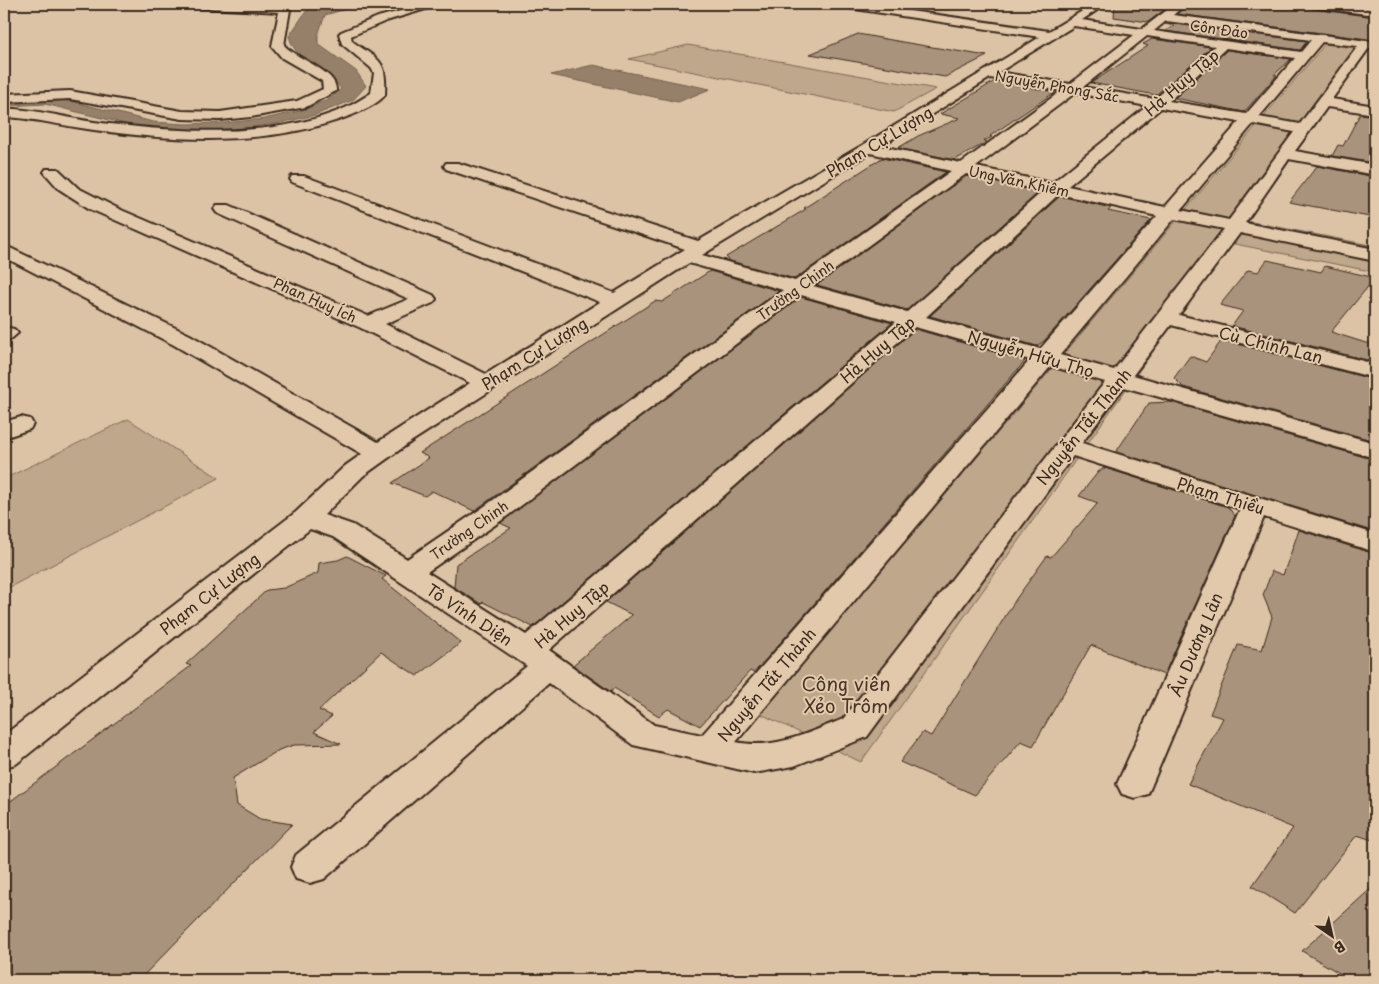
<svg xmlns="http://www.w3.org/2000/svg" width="1379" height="984" font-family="'Playpen Sans',sans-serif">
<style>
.green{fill:#bfa78c;stroke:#7d6855}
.water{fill:#96806a;stroke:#725e4c}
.building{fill:#aa937c;stroke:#3b2a1e}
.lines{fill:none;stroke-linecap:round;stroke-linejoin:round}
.minor-casing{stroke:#3b2a1e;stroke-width:4}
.minor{fill:#e3c9ab;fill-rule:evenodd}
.labels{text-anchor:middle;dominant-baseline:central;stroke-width:4;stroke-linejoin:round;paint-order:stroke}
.far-street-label{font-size:14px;fill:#3b2a1e;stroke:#e3c9ab}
.street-label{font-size:16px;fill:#3b2a1e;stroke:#e3c9ab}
.near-park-label{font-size:19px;fill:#483629;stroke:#e3c9ab}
</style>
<rect width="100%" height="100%" fill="#dcc3a5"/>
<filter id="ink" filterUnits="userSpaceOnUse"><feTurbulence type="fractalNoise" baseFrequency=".02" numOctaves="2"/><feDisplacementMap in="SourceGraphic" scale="10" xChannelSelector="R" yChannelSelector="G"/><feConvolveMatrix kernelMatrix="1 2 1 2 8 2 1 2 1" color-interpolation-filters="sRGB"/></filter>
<g filter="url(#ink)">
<g class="green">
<path d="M1325 44 1368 50 1247 221 1375 246V272L1230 243 861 762 761 714Z"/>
<path d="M688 45 936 89 894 112 629 59Z"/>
<path d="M128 419 219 478 4 590V479Z"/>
</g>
<g class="water">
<path d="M325 4H364L325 15 318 35V44L356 71 366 86 353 100 315 115 276 124 229 130 184 132 142 128 45 104 4 106V101L59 98 153 122 186 124 225 123 264 119 300 111 328 100 341 89C325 63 297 66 289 36L307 10Z"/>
<path d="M593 65 710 89 678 102 551 75Z"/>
</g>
<g class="building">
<path d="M1115 4H1172L1148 22 1114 17Z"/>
<path d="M1188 4H1305L1312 9 1375 17V40L1177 14Z"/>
<path d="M1167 23 1307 41 1300 50 1165 31 1174 26 1165 24Z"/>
<path d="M858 34 908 43 987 56 945 77 810 54Z"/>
<path d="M1152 39 1211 47 1156 95 1091 83 1148 46 1143 44Z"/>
<path d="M1227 50 1291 59 1274 75H1277L1244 112 1175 98Z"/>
<path d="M995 81 1055 92 990 136 992 137 984 141 987 142 955 160 898 148 918 136 960 118 940 114Z"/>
<path d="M1360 114 1375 116V163L1332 156 1338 145 1343 146Z"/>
<path d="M882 158 946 172 795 279 727 260 728 259 726 257 806 209 804 208Z"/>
<path d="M1317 166 1375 177V218L1289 202Z"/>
<path d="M966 176 1039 192 907 310 817 285Z"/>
<path d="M1060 196 1111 208 1108 211 1151 220 1045 340 1037 346 930 316Z"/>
<path d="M1267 260 1321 272 1325 266 1375 278 1331 332 1366 343H1375V362L1232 326 1243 311 1220 305 1248 270 1258 272Z"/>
<path d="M710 271 779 291 474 511 432 491 425 496 392 483 429 458 420 453 655 301 662 302Z"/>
<path d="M801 297 892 323 533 627 483 602 481 604 454 587 456 564 511 528 500 523Z"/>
<path d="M915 329 1025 361 754 673 750 671 700 726 668 709 659 716 614 688 611 692 573 665 632 615 606 602Z"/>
<path d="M1222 340 1375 380V441L1183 387 1174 378 1190 356 1206 362Z"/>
<path d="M1171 402 1375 460V532L1116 452 1149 403Z"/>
<path d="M1105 468 1228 507 1235 516 1164 675 1091 645 1033 746 1021 741 975 795 900 762 923 732 931 736 1016 599 1047 556 1051 557 1098 503 1079 496 1099 471Z"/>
<path d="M1299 530 1375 554V841L1357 835 1295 913 1252 886 1293 828 1188 784 1223 718 1210 714 1238 645 1262 650 1272 617 1263 595 1272 571 1283 575Z"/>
<path d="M347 556 386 576 382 579 461 643 417 676 381 652 319 710 332 716 314 732 341 744 294 745 279 750 233 778 237 805 260 819 292 824 139 980H4V806L191 666 186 664 267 590 284 588 318 573 319 563 338 560Z"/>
<path d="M1375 885V980H1351L1302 951Z"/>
</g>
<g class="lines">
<g class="minor-casing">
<g id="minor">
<path d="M183 4 280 6 291 4 284 45C297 60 338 71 336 91L306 107 251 117 220 120 182 119 70 99 4 102V94L70 91 182 111 220 112 297 101 323 89 322 81 282 58 272 46 279 12 188 7Z"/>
<path d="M426 4H442L386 21 351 36 352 41C379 61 387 58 385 95 375 107 353 115 338 120 261 146 173 141 94 130 63 126 35 118 4 117V109H15C42 111 68 118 94 122 170 132 273 140 345 108 354 104 363 98 371 93L374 73 371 68 342 44 339 34 341 32 378 17Z"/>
<path d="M837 4H862L1049 31 1094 4H1106L1082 20 1142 29 1175 4H1186L1173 15 1375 42V48H1369L1332 99 1375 106V114L1327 107 1295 151 1375 165V175L1289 159 1245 223 1375 249V261L1240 233 1179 315 1375 364V378L1171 325 1133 375 1375 443V458L1124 387 1082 443 1375 534V552L1264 517 1148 794 1135 798 1122 794 1117 784 1240 509 1073 456 867 737 794 766 754 773 633 745 549 683 324 879 310 883 296 879 291 867 296 855 527 666 333 537 310 529 16 764 4 767V735L296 512 345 466 362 454 174 345 4 257V245L190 335 378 442 470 383 361 328 90 209 59 189 44 172 46 169H58L78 188 119 209 368 316 409 299 217 213 214 209 217 205H229L433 295 436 299 433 303 385 324 486 374 600 302 292 182 290 179 292 176H304L614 293 685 249 446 169 444 166 446 163H458L698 241 863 145 1040 37 842 7ZM1166 21 1311 40 1301 52 1154 31ZM1074 26 1134 35 1070 84 999 72ZM1147 36 1215 46 1155 99 1083 87ZM1322 42 1358 46 1300 124 1259 117ZM1226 48 1295 58 1246 114 1169 101ZM990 78 1061 91 961 163 881 146ZM1075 93 1147 106 1052 183 976 167ZM1161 108 1239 122 1165 207 1068 186ZM1253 124 1294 132 1229 220 1181 210ZM870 153 951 171 795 281 702 255ZM966 174 1043 191 907 312 813 286ZM1059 194 1157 216 1040 349 926 317ZM1174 219 1224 229 1114 370 1060 355ZM689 263 783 290 482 508 407 559 353 525 324 515 363 476 412 441ZM801 295 896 322 526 635 427 572 502 520ZM915 327 1030 360 702 735 654 725 549 650ZM1051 366 1105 382 843 719C808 733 775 750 736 742Z"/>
<path d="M1307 4H1335L1375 9V15L1312 7Z"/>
<path d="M4 327 14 329 18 333 11 339 4 341Z"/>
<path d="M21 417 30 419 33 424 30 429 4 438V422Z"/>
</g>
</g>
<use href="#minor" class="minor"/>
</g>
</g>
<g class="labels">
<g class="far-street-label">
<text transform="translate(1219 29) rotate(8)">Côn Đảo</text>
<text transform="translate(1057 86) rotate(10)">Nguyễn Phong Sắc</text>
<text transform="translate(1019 181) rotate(12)">Ung Văn Khiêm</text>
<text transform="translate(795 290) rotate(-36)">Trường Chinh</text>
<text transform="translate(315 300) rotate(24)">Phan Huy Ích</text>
<text transform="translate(469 530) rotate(-35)">Trường Chinh</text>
</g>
<g class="street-label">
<text transform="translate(1181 82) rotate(-41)">Hà Huy Tập</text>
<text transform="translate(879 141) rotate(-31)">Phạm Cự Lượng</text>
<text transform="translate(1271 344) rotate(14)">Cù Chính Lan</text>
<text transform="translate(877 349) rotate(-41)">Hà Huy Tập</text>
<text transform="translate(534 353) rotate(-32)">Phạm Cự Lượng</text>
<text transform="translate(1031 353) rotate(16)">Nguyễn Hữu Thọ</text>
<text transform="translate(1083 426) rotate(-52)">Nguyễn Tất Thành</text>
<text transform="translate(1221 495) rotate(17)">Phạm Thiều</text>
<text transform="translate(209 593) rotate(-38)">Phạm Cự Lượng</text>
<text transform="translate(470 614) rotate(33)">Tô Vĩnh Diện</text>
<text transform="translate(571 614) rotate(-41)">Hà Huy Tập</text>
<text transform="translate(1195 644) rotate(-67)">Âu Dương Lân</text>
<text transform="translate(766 684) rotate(-50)">Nguyễn Tất Thành</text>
</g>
<g class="near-park-label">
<text x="846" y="683">Công viên<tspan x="846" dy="22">Xẻo Trôm</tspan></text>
</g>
</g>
<rect width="1379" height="984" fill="none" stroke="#e3c9ab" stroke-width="20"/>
<rect x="10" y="10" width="1359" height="964" fill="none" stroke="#3b2a1e" stroke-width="2" filter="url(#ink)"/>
<g transform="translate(1332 936) rotate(146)" stroke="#e3c9ab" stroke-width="4" paint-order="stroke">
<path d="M0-4L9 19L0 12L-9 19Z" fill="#3b2a1e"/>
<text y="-8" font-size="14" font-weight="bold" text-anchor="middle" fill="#3b2a1e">B</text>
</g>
</svg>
